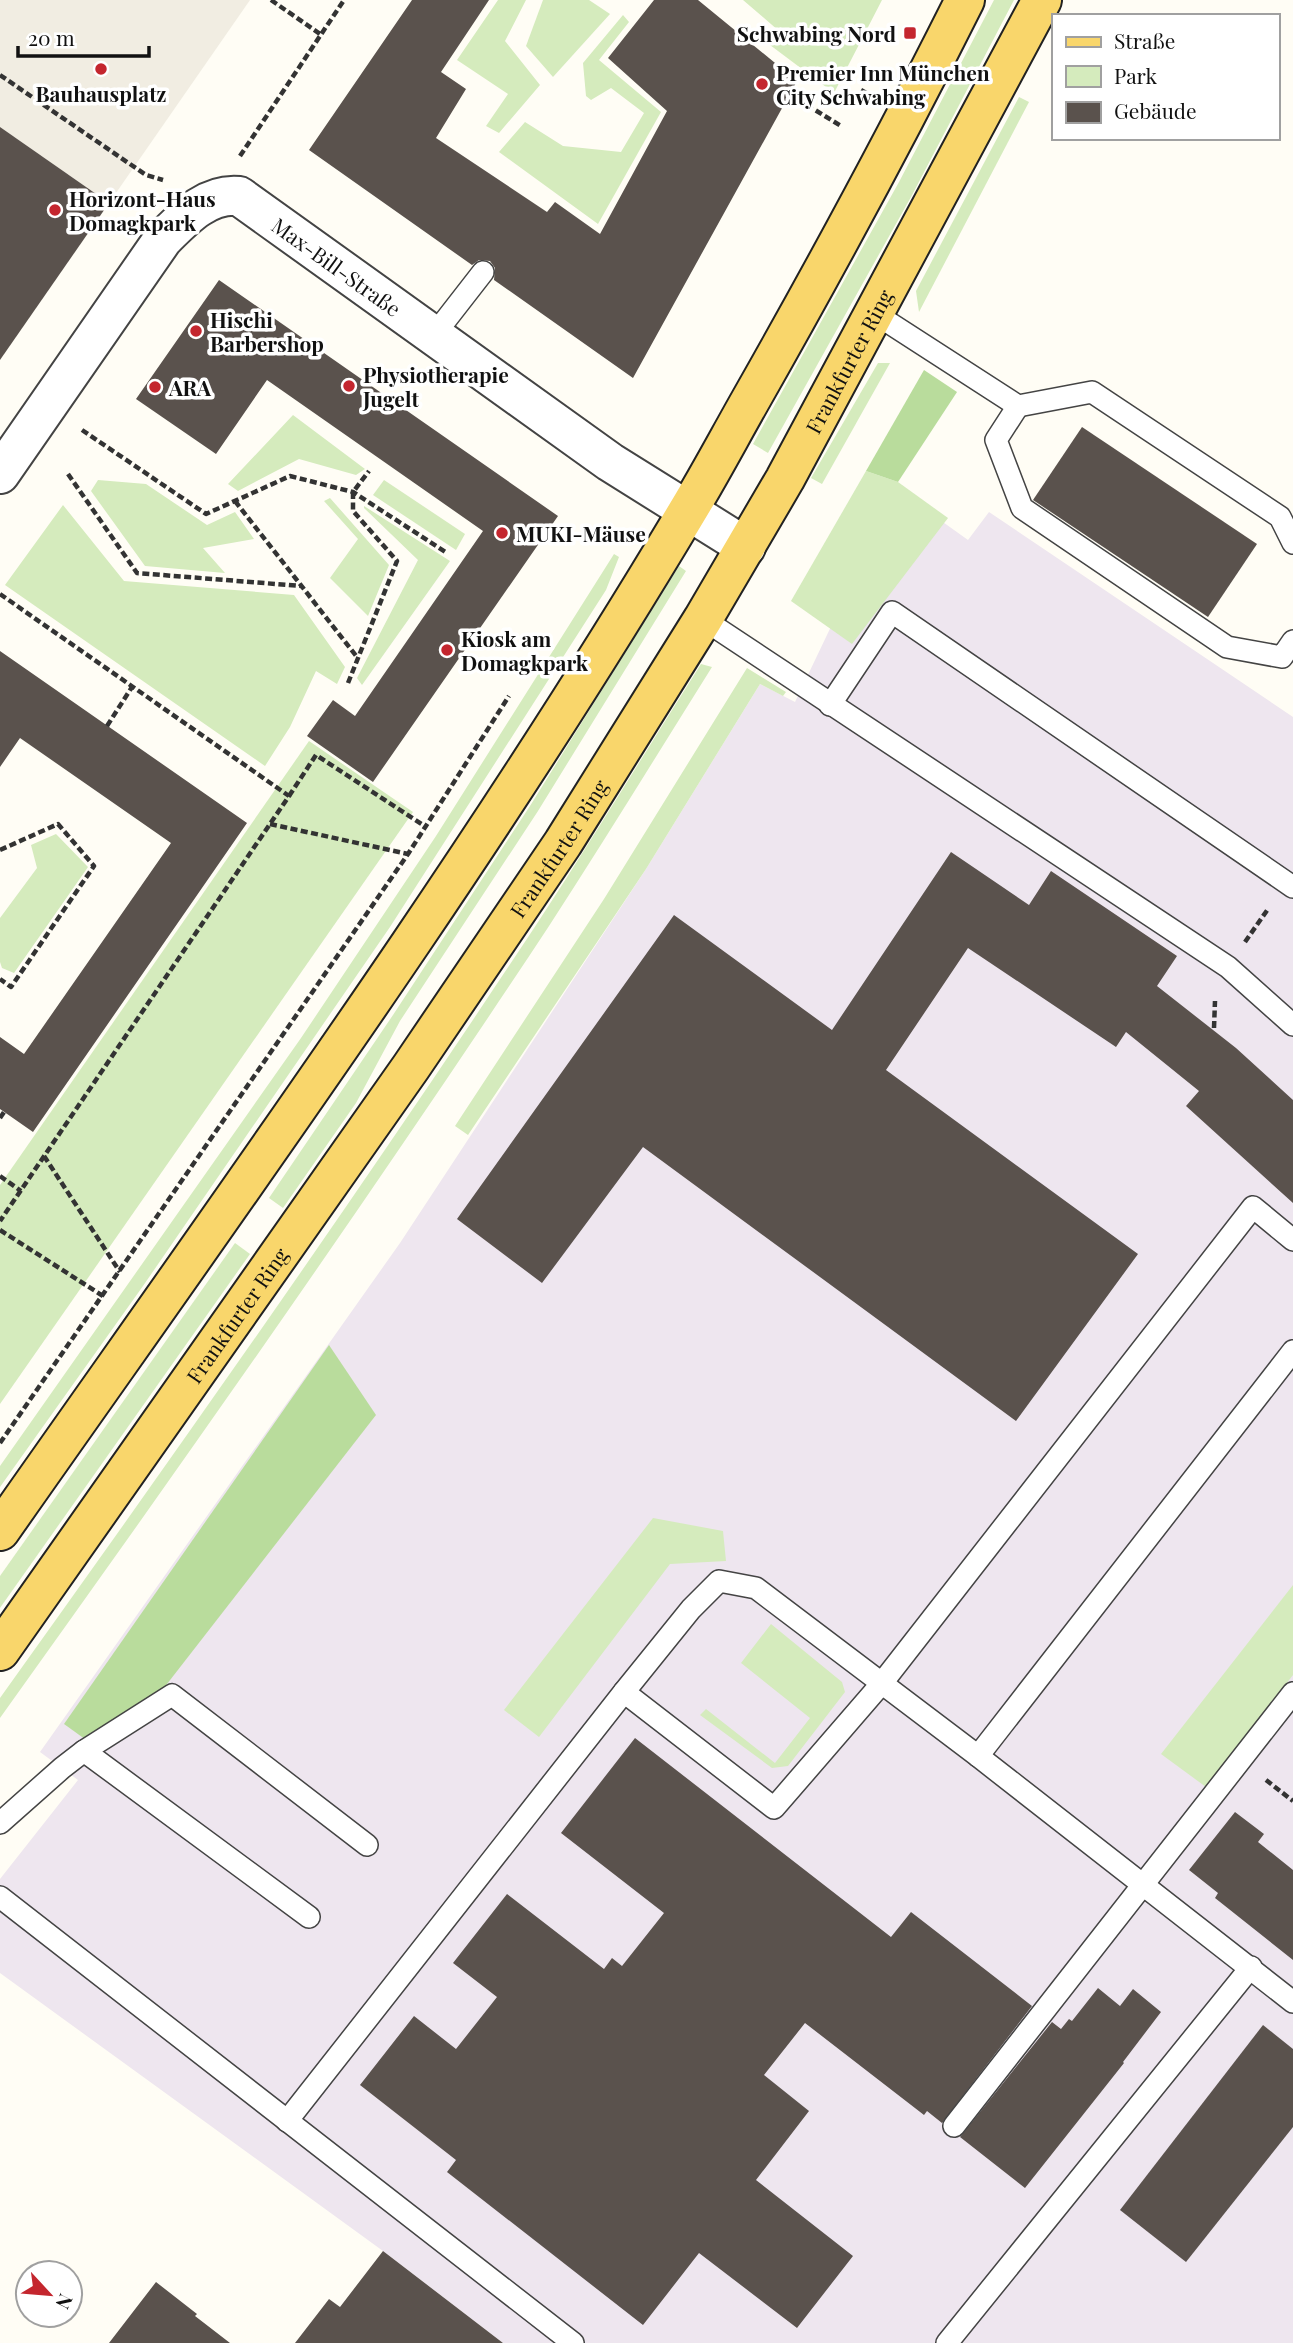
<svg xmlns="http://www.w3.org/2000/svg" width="1293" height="2343" font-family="'Playfair Display',serif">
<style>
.industrial{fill:#eee6ef}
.green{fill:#d5ebbd}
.forest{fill:#b9dc9c}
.plaza{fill:#f1ede2}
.building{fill:#5a524d}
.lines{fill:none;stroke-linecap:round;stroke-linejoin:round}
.service-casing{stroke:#444;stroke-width:24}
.minor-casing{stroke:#444;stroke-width:42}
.primary-casing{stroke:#222;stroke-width:42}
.path{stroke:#333;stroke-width:4.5;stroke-dasharray:7 3.5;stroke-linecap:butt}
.service{stroke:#fff;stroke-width:21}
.minor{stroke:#fff;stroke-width:38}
.primary{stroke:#f9d66b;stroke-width:38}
.poi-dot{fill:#c4262e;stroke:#fff;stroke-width:2.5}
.labels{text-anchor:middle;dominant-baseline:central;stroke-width:7;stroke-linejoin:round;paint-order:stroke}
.poi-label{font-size:21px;font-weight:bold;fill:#111;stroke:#fff;text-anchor:start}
.street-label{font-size:21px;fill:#111;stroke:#fff}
</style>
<rect width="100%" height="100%" fill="#fffdf5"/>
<path class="industrial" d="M887 482 968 540 989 512 1293 717V2343H503L383 2251 0 1973V1879L78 1780 40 1752 400 1243 646 869 760 684 795 702 837 614Z"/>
<g class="green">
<path d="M498 0H526L505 41 540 85 499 133 486 126 508 94 457 60Z"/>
<path d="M543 0H589L610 14 553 77 526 46Z"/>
<path d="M743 0H882L834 93 770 45 779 31Z"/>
<path d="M994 0H1014L911 197 768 453 753 444 899 182Z"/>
<path d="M623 15 629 22 599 60 661 112 598 224 499 152 525 122 563 146 621 152 644 113 611 88 591 100 586 96 583 63Z"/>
<path d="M1019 97 1029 102 919 312 916 291Z"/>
<path d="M878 363H890L822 484 811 478Z"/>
<path d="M293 415 365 469 356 475 299 459 238 491 228 484Z"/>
<path d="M866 471 898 482 948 518 852 644 791 601Z"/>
<path d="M98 480 146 484 207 525 235 512 254 539 203 548 225 573 145 566 91 491Z"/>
<path d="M384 480 465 534 456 550 373 495Z"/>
<path d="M330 498 389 565 368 616 330 578 358 539 324 501Z"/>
<path d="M63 505 124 581 294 595 345 667 337 684 316 671 290 727 265 766 5 585Z"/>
<path d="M364 506 450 561 362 685 357 678 418 560 364 508Z"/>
<path d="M614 554 619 557 606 590 390 927 143 1286 0 1487V1466L301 1038 436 836Z"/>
<path d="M679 566 686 571 538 811 400 1021 356 1103 283 1208 269 1198 393 1015 530 806Z"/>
<path d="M701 664 712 667C658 753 605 840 549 926 372 1194 187 1457 0 1718V1698C184 1441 366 1183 540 919 595 835 647 749 701 664Z"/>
<path d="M747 668 786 692 783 696 760 684 646 869 468 1135 455 1126 604 899Z"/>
<path d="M309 741 413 812 0 1404V1185Z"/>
<path d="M56 834 88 867 14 973 2 968 0 962V918L37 868 31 845Z"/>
<path d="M235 1243 250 1254 0 1608V1576Z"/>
<path d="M653 1518 723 1531 726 1561 670 1564 539 1737 504 1710Z"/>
<path d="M1293 1585V1675L1206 1787 1161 1754Z"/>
<path d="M771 1624 842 1682 845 1692 788 1766 772 1768 700 1715 706 1709 775 1763 810 1718 741 1663Z"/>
</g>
<g class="forest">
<path d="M924 370 957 392 898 482 866 471Z"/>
<path d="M329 1345 376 1415 160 1693 89 1742 64 1724Z"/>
</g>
<path class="plaza" d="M0 0H250L109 203 0 127Z"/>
<g class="building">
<path d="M412 0H489L441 72 466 89 436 138 547 212 555 202 600 234 667 111 608 58 654 0H698L797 81 633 378 494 280 495 268 490 261 479 260 472 265 309 150Z"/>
<path d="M0 127 109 203 0 360Z"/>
<path d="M219 280 558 516 373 782 307 736 333 700 355 716 483 531 267 380 216 454 136 399Z"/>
<path d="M1082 427 1257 544 1208 617 1033 500Z"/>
<path d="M0 651 247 823 33 1132 0 1109V1037L24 1054 171 843 20 738 0 767Z"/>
<path d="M951 852 1029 905 1051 871 1177 956 1157 986 1236 1048 1293 1100V1203L1186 1106 1199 1091 1126 1032 1116 1047 968 948 886 1070 1138 1254 1016 1421 643 1147 542 1283 457 1219 674 915 832 1030Z"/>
<path d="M635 1738 891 1937 911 1912 1032 2006 942 2123 927 2111 924 2115 805 2023 764 2075 809 2111 756 2180 853 2256 797 2328 699 2253 643 2325 447 2172 456 2160 360 2085 414 2016 456 2049 497 1997 453 1963 507 1894 604 1969 612 1958 622 1966 664 1913 561 1833Z"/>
<path d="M1235 1812 1264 1834 1258 1842 1293 1870V1960L1215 1898 1218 1893 1189 1870Z"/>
<path d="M1098 1988 1120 2006 1133 1989 1161 2012 1123 2062 1124 2063 1025 2188 960 2137 1052 2022 1061 2029 1069 2019 1072 2021Z"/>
<path d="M1263 2025 1293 2049V2127L1186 2262 1120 2210Z"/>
<path d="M383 2251 503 2343H295L329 2299 340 2307Z"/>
<path d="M156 2282 197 2314 195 2316 230 2343H109Z"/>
</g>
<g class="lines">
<g class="service-casing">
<g id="service">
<path d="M874 313 1018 406 1092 392 1280 517 1293 543"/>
<path d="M434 335 483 272"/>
<path d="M1018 406 996 440 1022 508 1227 647 1282 657 1293 641"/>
<path d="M703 619 1228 967 1293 1025"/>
<path d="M830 705 892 612 1293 887"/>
<path d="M624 1692 774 1808 882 1683 1253 1207 1293 1240"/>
<path d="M84 1751 172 1695 367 1845"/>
<path d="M978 1756 1293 1351"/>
<path d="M0 1823 62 1768 84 1751 309 1917"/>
<path d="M0 1897 573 2343"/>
<path d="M287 2121 624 1692 691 1609 719 1581 756 1588 978 1756 1293 2002"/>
<path d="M954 2126 1293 1693"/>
<path d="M947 2343 1251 1967"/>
</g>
</g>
<g class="minor-casing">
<g id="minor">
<path id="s1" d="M0 474 163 239C184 218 207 193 239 196L610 462 746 547"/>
</g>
</g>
<g class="primary-casing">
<g id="primary">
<path d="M0 1531C235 1196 477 864 687 512 709 476 729 438 750 401 825 269 897 136 965 0"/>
<path id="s2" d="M0 1651 411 1067 563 843 703 619 785 479 1042 0"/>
</g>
</g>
<g class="path">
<path d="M271 0 320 34"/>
<path d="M0 75 146 175 163 180"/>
<path d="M861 90 870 95"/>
<path d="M789 94 841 126"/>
<path d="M240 156 344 0"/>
<path d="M82 430 206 514 290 476 353 492 447 553"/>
<path d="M68 474 137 573 301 586"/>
<path d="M235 501 357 657"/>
<path d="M0 594 289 796 0 1221"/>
<path d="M348 683 397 561 353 511V492L369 471"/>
<path d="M107 726 132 687"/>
<path d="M289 796 316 755 426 827"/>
<path d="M270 824 408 854"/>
<path d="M0 850 58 824 94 866 11 987 0 979"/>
<path d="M1245 942 1268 909"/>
<path d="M1214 1028 1215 1001"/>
<path d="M0 1118 4 1112"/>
<path d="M44 1156 120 1272"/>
<path d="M0 1176 21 1191"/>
<path d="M0 1230 103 1296"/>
<path d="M0 1443 408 854 509 696"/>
<path d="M1266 1780 1293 1801"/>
</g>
<use href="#service" class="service"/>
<use href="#minor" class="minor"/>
<use href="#primary" class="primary"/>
</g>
<g class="poi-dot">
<rect x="903" y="26" width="14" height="14" rx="3.5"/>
<circle cx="101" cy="69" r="7"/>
<circle cx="762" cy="84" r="7"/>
<circle cx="55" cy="210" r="7"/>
<circle cx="196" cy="331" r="7"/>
<circle cx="349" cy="386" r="7"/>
<circle cx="155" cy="387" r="7"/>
<circle cx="502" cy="533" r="7"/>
<circle cx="447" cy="650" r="7"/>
</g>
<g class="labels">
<g class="poi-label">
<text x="896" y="33" text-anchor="end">Schwabing Nord</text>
<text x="776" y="72">Premier Inn München<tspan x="776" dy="24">City Schwabing</tspan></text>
<text x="101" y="93" text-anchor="middle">Bauhausplatz</text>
<text x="69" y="198">Horizont-Haus<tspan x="69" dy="24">Domagkpark</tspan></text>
<text x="210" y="319">Hischi<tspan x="210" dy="24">Barbershop</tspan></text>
<text x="363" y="374">Physiotherapie<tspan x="363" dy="24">Jugelt</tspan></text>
<text x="169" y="387">ARA</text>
<text x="516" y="533">MUKI-Mäuse</text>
<text x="461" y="638">Kiosk am<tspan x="461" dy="24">Domagkpark</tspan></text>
</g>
<g class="street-label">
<text stroke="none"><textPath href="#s1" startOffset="497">Max-Bill-Straße</textPath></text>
<text stroke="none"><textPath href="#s2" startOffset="1545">Frankfurter Ring</textPath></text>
<text stroke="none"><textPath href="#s2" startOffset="978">Frankfurter Ring</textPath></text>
<text stroke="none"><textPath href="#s2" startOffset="411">Frankfurter Ring</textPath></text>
</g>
</g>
<rect x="1052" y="14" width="228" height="126" fill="#ffffff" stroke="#a0a0a0" stroke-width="2"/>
<rect x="1066" y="37" width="35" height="10" fill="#f9d66b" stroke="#a0a0a0" stroke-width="2"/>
<text x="1114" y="49" font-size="21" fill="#111111">Straße</text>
<rect x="1066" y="66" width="35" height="21" fill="#d5ebbd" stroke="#a0a0a0" stroke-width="2"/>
<text x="1114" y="84" font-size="21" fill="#111111">Park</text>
<rect x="1066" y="102" width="35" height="21" fill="#5a524d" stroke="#a0a0a0" stroke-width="2"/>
<text x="1114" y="119" font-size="21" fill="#111111">Gebäude</text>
<g transform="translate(49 2294) rotate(116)"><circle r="33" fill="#ffffff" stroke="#a0a0a0" stroke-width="2"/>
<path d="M0-5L12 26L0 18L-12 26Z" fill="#c4262e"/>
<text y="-10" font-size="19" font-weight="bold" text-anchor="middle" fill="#111111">N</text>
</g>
<path d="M18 46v10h131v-10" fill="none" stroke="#111111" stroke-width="3.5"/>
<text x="28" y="46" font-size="21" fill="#111111" stroke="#ffffff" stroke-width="5" paint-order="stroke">20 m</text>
</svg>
